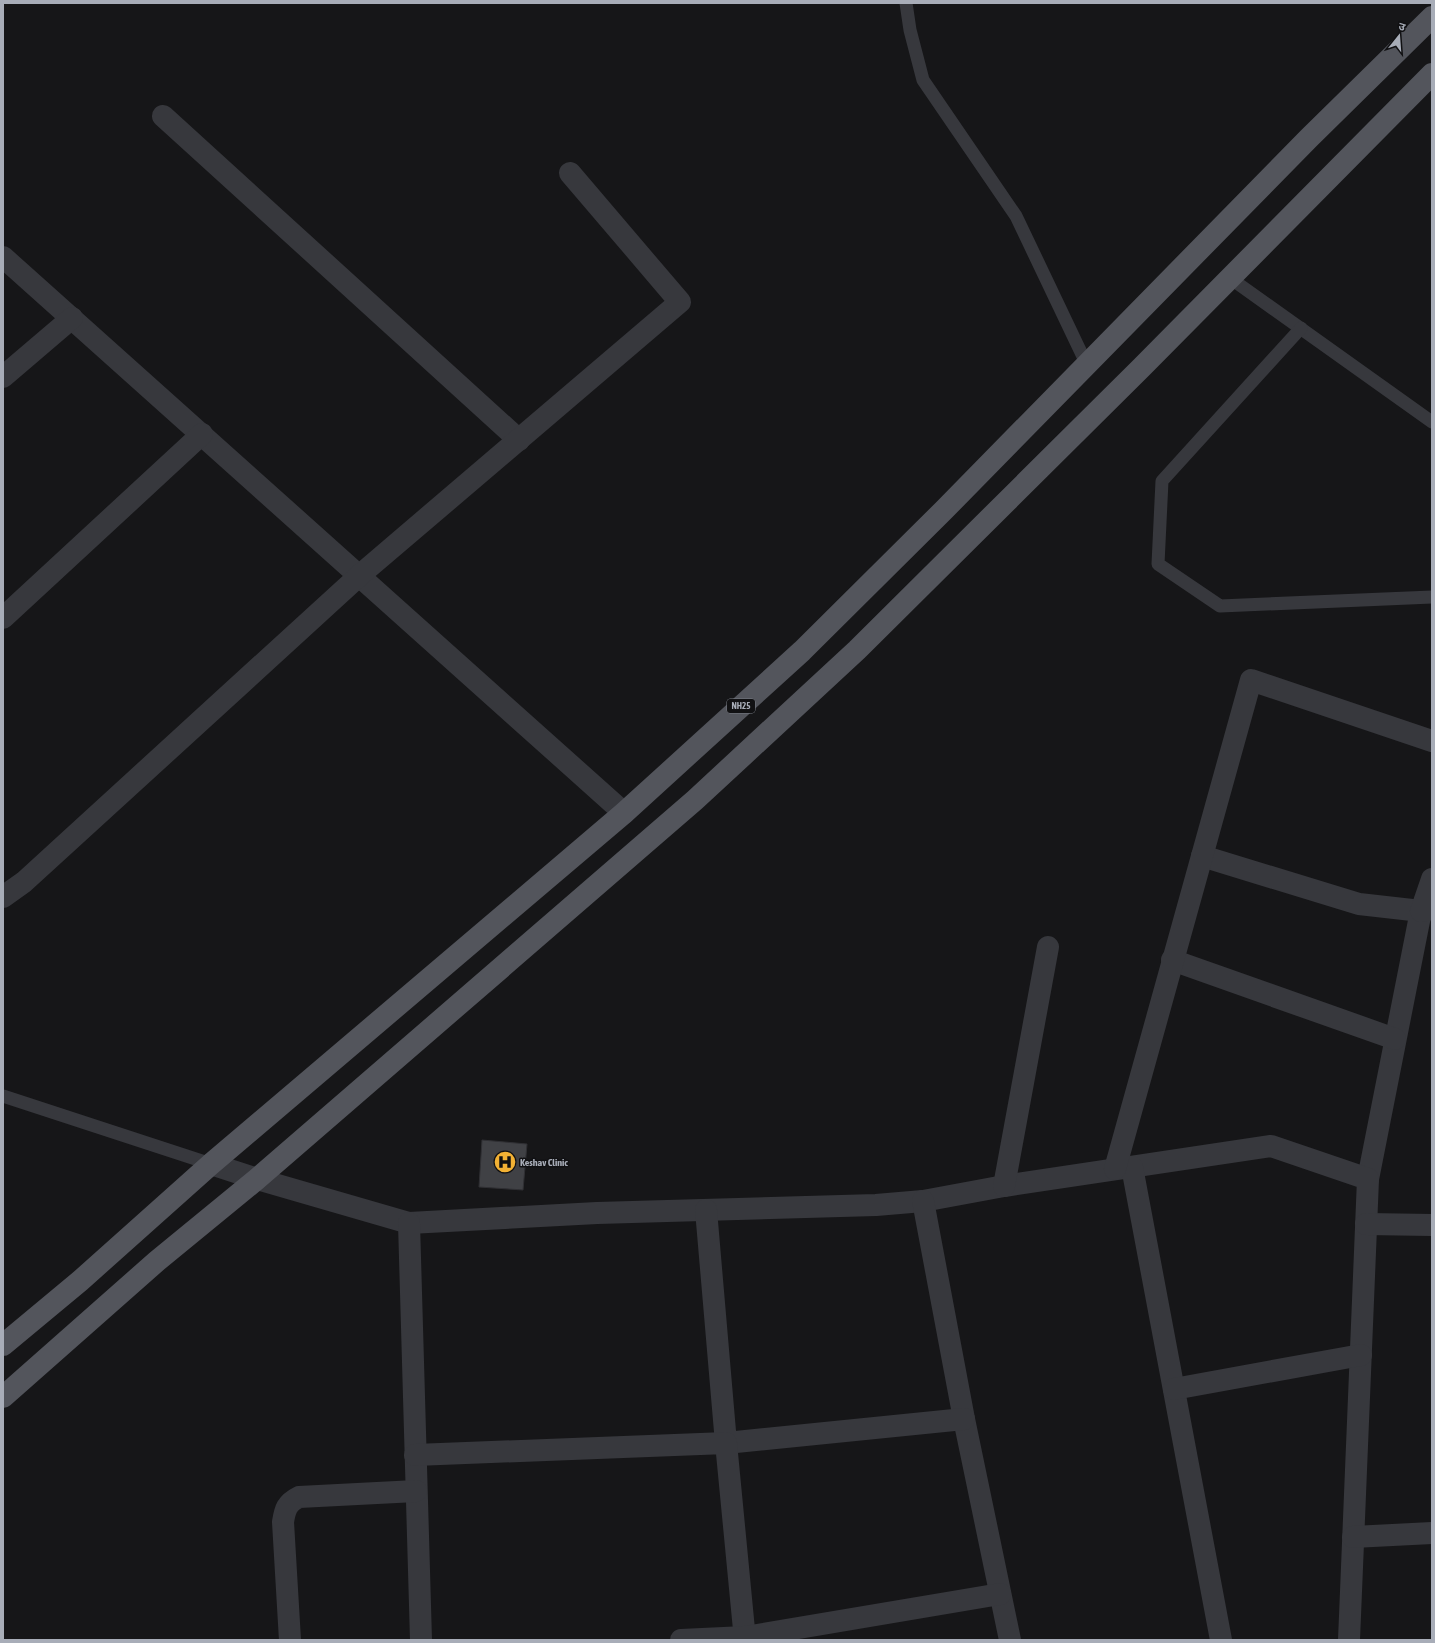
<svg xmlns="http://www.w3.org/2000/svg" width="1435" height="1643" font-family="'Asap Condensed','Noto Sans Devanagari',sans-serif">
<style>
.building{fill:#404145;stroke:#303034}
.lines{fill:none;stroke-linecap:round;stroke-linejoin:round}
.service{stroke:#37383d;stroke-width:13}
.minor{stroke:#37383d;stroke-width:22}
.primary{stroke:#53555c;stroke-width:22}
.labels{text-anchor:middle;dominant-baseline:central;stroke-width:3;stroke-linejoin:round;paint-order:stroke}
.shield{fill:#111113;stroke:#7b7e86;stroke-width:1}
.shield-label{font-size:9px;font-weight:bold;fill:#a8adb8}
.poi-label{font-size:10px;font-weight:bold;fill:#a8adb8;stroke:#111113;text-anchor:start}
</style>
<rect width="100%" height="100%" fill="#161618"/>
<path class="building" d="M482 1140 527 1144 523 1190 479 1187Z"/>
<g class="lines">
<g class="service">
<path d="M906 3 910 30 923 80 1016 216 1087 365"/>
<path d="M1230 278 1432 422"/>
<path d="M1301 328 1162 481 1158 564 1220 606 1432 597"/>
<path d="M3 1096 211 1164"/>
</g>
<g class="minor">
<path d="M163 116 519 440"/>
<path d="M3 257 624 813"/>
<path d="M3 377 72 318"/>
<path d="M3 618 202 434"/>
<path d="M1202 856 1359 904 1421 911 1368 1179"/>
<path d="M1432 879 1421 911 1432 909"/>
<path d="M3 897 24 882 360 575 680 302 570 173"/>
<path d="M1172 960 1395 1039"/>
<path d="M211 1164 257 1179 409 1223 597 1213 876 1205 923 1201 1004 1186 1271 1146 1368 1179 1349 1640"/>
<path d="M1132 1167 1221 1640"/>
<path d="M1115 1169 1251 680 1432 741"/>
<path d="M1004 1186 1048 947"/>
<path d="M923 1201 964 1419 1010 1640"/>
<path d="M706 1210 726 1443 964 1419"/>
<path d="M409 1223 421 1640"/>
<path d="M1366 1224 1432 1225"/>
<path d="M1174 1389 1361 1355"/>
<path d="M415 1455 726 1443 745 1640"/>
<path d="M1353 1537 1432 1533"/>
<path d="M290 1640 283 1522C285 1509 287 1503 299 1497L416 1491"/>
<path d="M681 1640 745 1637 1000 1594"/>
</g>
<g class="primary">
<path d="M3 1345 80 1281 211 1164 624 813 802 651 943 511 1309 138 1432 17"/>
<path d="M3 1397 157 1261 257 1179 695 800 857 650 1141 368 1432 74"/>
</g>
</g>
<defs>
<g id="hospital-disc" transform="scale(1.15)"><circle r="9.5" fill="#f2b134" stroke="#111113"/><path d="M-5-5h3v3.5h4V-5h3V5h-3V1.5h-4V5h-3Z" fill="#111"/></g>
</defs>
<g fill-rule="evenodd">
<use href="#hospital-disc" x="505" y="1162"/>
</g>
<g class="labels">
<rect class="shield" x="727" y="699" width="28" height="14" rx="3"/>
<g class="shield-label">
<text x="741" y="706">NH25</text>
</g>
<g class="poi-label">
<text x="520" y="1162">Keshav Clinic</text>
</g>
</g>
<rect width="1435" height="1643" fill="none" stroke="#a8adb8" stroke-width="8"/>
<g transform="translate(1399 36) rotate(17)" stroke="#111113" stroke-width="3" paint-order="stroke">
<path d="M0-3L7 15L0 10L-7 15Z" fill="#a8adb8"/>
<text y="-6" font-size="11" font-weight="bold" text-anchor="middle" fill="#a8adb8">उ</text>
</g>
</svg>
